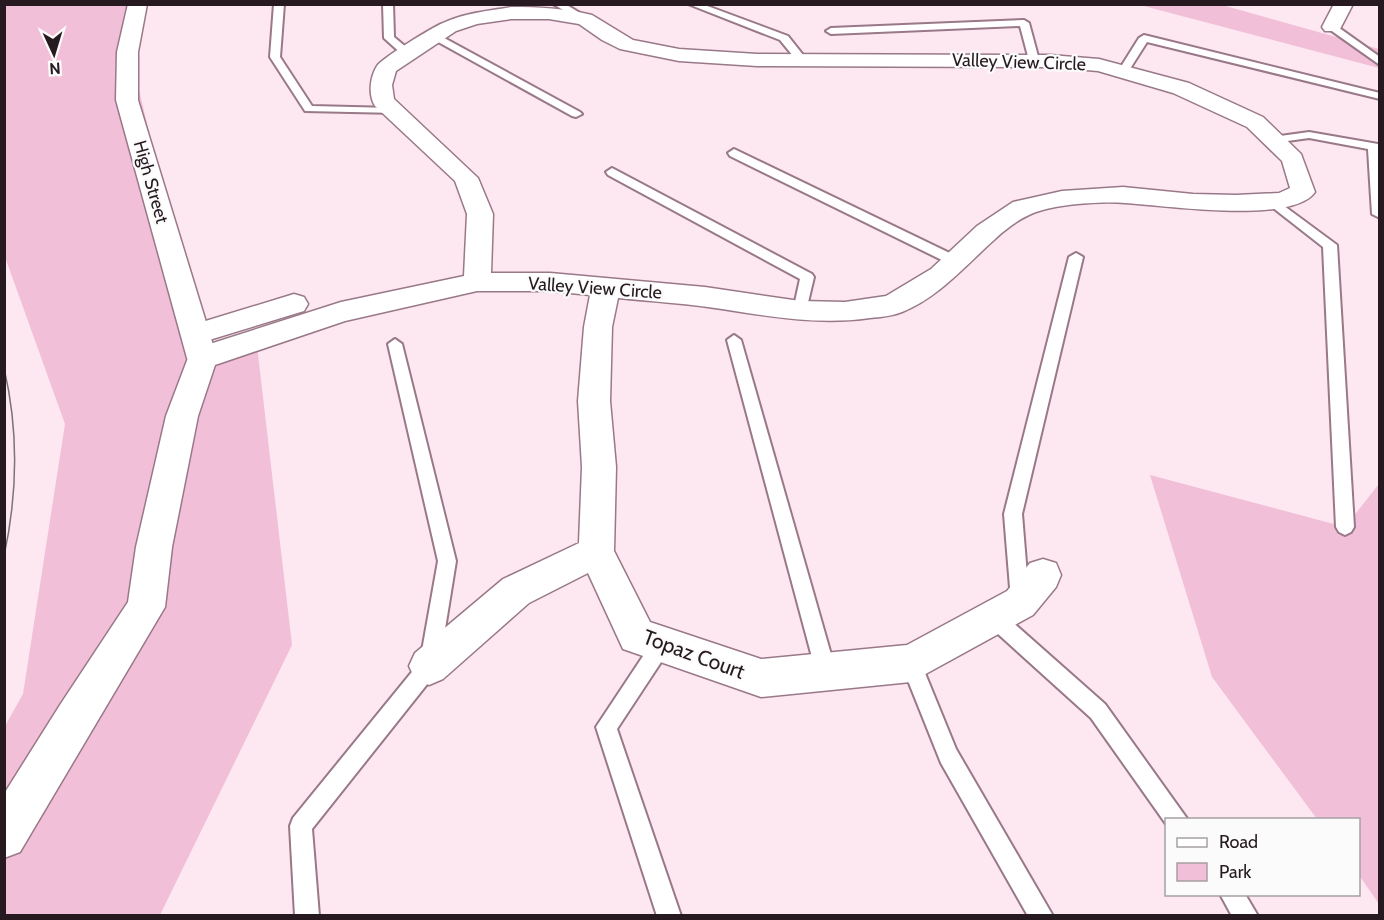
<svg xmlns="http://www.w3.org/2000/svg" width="1384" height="920" font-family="Cabin,sans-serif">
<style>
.green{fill:#f1bfd7}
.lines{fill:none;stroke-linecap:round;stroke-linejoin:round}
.lane-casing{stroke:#997888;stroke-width:4}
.street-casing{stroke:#997888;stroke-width:3}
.secondary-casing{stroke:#997888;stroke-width:3}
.lane{fill:#fff;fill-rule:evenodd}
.street{fill:#fff;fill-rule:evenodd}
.secondary{fill:#fff;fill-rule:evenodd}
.tram{stroke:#807077;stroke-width:1.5}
.labels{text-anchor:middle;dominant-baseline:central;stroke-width:4.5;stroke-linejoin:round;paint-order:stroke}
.far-street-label{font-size:18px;fill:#261a20;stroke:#fbfbfb}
.street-label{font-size:21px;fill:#261a20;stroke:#fbfbfb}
</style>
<rect width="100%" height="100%" fill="#fde7f1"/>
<g class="green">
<path d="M5 5H138L128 43 202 358 257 346 292 645 160 915H5V726L23 694 65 424 5 257Z"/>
<path d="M1140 5H1222L1379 49V68Z"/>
<path d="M1150 475 1345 527 1379 484V904L1359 875 1358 820 1317 819 1212 677Z"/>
</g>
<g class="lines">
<g class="lane-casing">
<g id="lane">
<path d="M274 4H284L280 57 312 106 393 108 399 111 397 113 305 111 270 57Z"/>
<path d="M383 4H393L394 37 412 52V56H404L384 38Z"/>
<path d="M553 4H565L590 19 582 21Z"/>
<path d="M688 4H702L788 36 807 60 798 62 780 40Z"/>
<path d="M1024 20 1029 23 1039 60 1038 62 1029 60 1020 26 831 34 826 31 831 28Z"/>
<path d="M1329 25H1335L1380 57V65L1329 29Z"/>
<path d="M435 33 580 112 582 114 576 117 572 116 431 38 430 36Z"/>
<path d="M1144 35 1380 93V99L1147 42 1126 75H1118L1117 73 1139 38Z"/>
<path d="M1309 132 1378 144 1380 218 1372 214 1368 149 1309 138 1273 143 1267 140 1273 137Z"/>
<path d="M734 149 960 258 962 261 960 264H950L730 156 728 153Z"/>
<path d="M612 168 812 274 814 277 805 315 800 316 793 311 800 279 608 175 606 172Z"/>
<path d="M1272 197 1337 245 1354 527 1351 532 1345 535 1339 532 1336 527 1323 247 1268 204 1266 201 1268 198Z"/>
<path d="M1076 253 1083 257 1022 514 1029 600 1027 606 1020 609 1013 606 1011 600 1004 514 1069 257Z"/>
<path d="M734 335 741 340 836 672 833 679 826 682 819 679 816 672 727 340Z"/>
<path d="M395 339 402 344 456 561 439 666 436 673 312 829 319 916H295L290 826 293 818 420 662 438 561 388 344Z"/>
<path d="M994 609 1001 612 1105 704 1188 820H1166V824L1091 718 987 624 985 618 987 612Z"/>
<path d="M662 635 669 638 672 644 669 650 617 729 681 916H657L596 727 655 638Z"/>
<path d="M911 654 918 656 956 749 1053 916H1028L941 763 901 663 904 656Z"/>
<path d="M1220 894H1245L1258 916H1232Z"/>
</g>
</g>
<g class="street-casing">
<g id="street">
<path d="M1334 4H1353L1339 31H1325L1322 27Z"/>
<path d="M511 7C539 7 565 8 592 15L633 40 679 49 757 54 1050 55 1099 59 1189 83 1263 117 1301 154 1315 192C1293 225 1162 205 1125 203 1100 201 1054 204 1031 214 1019 219 1003 231 994 240 966 265 938 298 902 312 892 316 881 317 870 318 815 326 763 315 708 307 678 303 648 301 618 298L612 327 610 401 616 467 614 551 650 622 761 659 907 645 1007 591 1030 563 1043 559 1056 563 1061 575 1056 587 1033 615 911 682 761 697 623 649 588 573 529 603 443 679 429 685 415 679 409 666 415 653 503 579 579 543 582 467 578 401 584 327 590 295 550 291H477L345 321 215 365 198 416 172 547 165 607 20 852 4 858V794L60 705 128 602 136 547 166 416 191 350 341 302 464 276 467 214 455 181 375 106C368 95 370 77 377 66 382 58 433 27 443 23 464 13 488 11 511 7ZM511 19H549L579 24 602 40 620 49 679 61 757 66 1050 67 1098 71 1173 93 1247 127 1282 161 1290 188 1279 193 1236 195 1193 194 1123 187 1062 191 1022 200 1013 202 977 226 931 269 886 296 845 302 800 301 705 287 550 273H491L493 214 478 178 394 99 392 85 396 71 456 31 477 24Z"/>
<path d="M294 294 304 297 308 304 304 311 196 344 186 341 181 334 186 327Z"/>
</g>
</g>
<g class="secondary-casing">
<path id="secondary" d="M128 4H147L138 52V100L217 358 213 366 202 369 191 366 187 358 116 100 117 52Z"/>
</g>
<use href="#lane" class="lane"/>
<use href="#street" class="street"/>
<use href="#secondary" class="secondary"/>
<path class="tram" d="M4 368C19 432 18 492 4 556"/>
</g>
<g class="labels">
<g class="far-street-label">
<text transform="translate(1019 62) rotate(2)">Valley View Circle</text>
<text transform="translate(151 182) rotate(74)">High Street</text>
<text transform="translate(595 288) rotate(4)">Valley View Circle</text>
</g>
<g class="street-label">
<text transform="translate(694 654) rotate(20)">Topaz Court</text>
</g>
</g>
<rect width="1384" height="920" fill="none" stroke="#261a20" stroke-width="12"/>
<rect x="1165" y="818" width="195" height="78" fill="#fbfbfb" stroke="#a6a1a3" stroke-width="1.5"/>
<rect x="1177" y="838" width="30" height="9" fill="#ffffff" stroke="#a6a1a3" stroke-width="1.5"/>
<text x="1219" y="848" font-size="18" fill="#261a20">Road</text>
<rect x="1177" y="863" width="30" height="18" fill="#f1bfd7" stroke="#a6a1a3" stroke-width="1.5"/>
<text x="1219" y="878" font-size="18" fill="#261a20">Park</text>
<g transform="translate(54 54) rotate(176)" stroke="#fbfbfb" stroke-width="4.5" paint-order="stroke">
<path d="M0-4.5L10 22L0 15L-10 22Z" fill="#261a20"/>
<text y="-9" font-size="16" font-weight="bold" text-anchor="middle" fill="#261a20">N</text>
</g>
</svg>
